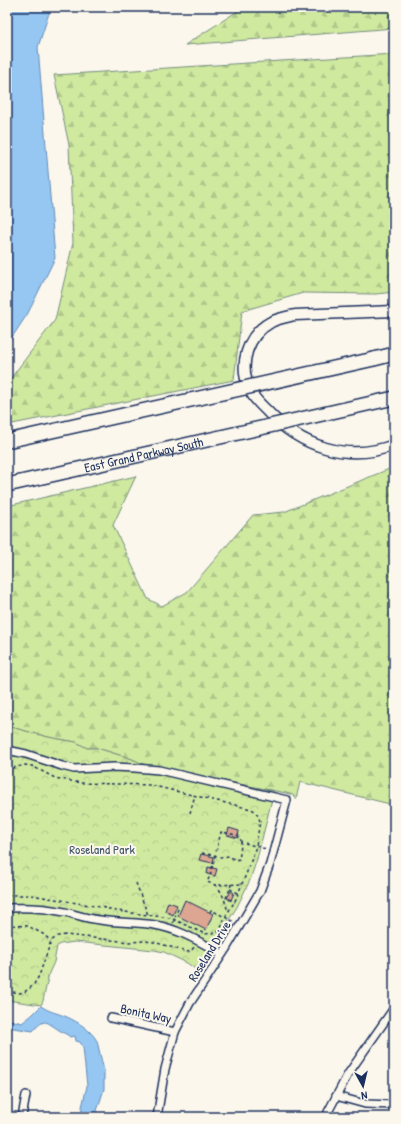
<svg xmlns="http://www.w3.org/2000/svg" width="401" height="1124" font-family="'Patrick Hand',sans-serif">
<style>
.forest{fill:url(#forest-firs);stroke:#758c7e}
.park{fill:url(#park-crowns);stroke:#758c7e}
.water{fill:#95c7f2;stroke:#648ab7}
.building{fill:#dca692;stroke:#1b2f5e}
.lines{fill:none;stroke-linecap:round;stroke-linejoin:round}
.street-casing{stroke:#1b2f5e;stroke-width:10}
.secondary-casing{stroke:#1b2f5e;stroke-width:13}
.highway-casing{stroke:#1b2f5e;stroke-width:16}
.path{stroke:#1b2f5e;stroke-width:1.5;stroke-dasharray:3 3;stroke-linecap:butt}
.street{stroke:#fbf7ec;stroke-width:7}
.secondary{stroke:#fbf7ec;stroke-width:10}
.highway{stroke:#fbf7ec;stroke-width:13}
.highway-bridge-casing{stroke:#1b2f5e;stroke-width:16;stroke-linecap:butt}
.highway-bridge{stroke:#fbf7ec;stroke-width:13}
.labels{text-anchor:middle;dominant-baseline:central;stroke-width:4;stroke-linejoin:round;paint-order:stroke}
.street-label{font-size:13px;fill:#1b2f5e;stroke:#fbf7ec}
.park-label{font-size:13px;fill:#3f546b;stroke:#fbf7ec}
</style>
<defs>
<pattern id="forest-firs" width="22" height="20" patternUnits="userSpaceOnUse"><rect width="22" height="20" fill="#cfe99f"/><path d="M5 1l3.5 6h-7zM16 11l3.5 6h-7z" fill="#b1c88b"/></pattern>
<pattern id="park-crowns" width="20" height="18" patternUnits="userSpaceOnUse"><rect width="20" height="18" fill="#cfe99f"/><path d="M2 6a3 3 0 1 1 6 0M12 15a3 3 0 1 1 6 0" fill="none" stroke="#b1c88b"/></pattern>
</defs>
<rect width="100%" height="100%" fill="#fbf7ec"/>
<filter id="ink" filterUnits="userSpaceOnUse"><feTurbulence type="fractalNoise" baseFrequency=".025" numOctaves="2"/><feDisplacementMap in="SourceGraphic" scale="8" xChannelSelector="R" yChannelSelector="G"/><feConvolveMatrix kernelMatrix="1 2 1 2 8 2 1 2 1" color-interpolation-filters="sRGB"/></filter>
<g filter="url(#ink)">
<g class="forest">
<path d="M244 7H394V28L185 45Z"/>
<path d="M394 54V292L376 294 303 293 242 311 234 380 7 425V383L55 320 73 243 69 145 54 75Z"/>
<path d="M394 467V805L300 782 296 799 293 795 286 793 213 779 173 770 145 765 132 759 97 748H87L76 742 48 737 7 726V506L136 476 113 525 148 599 162 606 187 592 253 515 284 512Z"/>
</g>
<path class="park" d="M7 726 48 737 76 742 87 748H97L132 759 145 765 173 770 213 779 274 791 257 859 250 880 237 907 216 940 208 962 202 974 187 963 164 952 154 950 75 942 60 944 57 946 54 962 49 973 43 1001 41 1005 7 1000Z"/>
<g class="water">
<path d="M7 7H51L38 47 55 258 28 313 7 345Z"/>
<path d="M41 1006C49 1012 58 1013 67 1017 78 1022 91 1030 97 1041L104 1071V1089L95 1117H81L82 1107 87 1086 83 1047 80 1042 76 1041 75 1036 70 1037C67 1034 63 1033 59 1030 46 1022 45 1017 33 1031L7 1027V1019L22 1023 32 1015Z"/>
</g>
<g class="building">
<path d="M229 828 239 831 238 838 227 835Z"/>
<path d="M201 854 214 857 213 863 199 860Z"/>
<path d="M208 867 217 869 215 876 207 874Z"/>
<path d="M231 891 234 893 231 900 227 898Z"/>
<path d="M185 900 213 914 206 930 178 916Z"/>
<path d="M168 902 177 905 173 915 165 911Z"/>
</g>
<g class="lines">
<g class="street-casing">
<g id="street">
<path d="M7 750 26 754 62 766 74 769 114 767 135 768 159 770 287 800 270 864 260 891 226 949 190 1003 175 1032 165 1069 157 1117"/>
<path d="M7 908C26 907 46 908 65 912 77 915 88 919 100 920 118 923 137 922 155 925 179 929 200 942 222 954"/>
<path d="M111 1018 175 1032"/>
<path d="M336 1096 365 1104 394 1105"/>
<path d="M22 1117 26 1095"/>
<path d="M327 1117 328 1112 348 1074 394 1008"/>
</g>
</g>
<g class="secondary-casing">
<path id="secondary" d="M394 311 295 315C287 317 279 318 271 322 247 335 238 365 250 390 253 398 261 405 267 411 300 446 347 463 394 445"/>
</g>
<g class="highway-casing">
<path id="highway" d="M374 359 394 354"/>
</g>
<g class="path">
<path d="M7 766 13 768 25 765 32 766 55 778 81 783 150 785 251 809 255 811 258 816 260 821 256 846 249 867 235 901 225 917 221 928 218 932 213 933 205 934 171 918 117 911 101 907 31 895H7"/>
<path d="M190 813 195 795"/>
<path d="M241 842 240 837 237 835 221 832 210 876 207 882 215 885 242 884"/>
<path d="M202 853 221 857 229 856 235 860 239 859C240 854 241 847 241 842L266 849"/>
<path d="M136 883 148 915"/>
<path d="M231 884 230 889 226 898 235 902"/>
<path d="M215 885C223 891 225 903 228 911"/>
<path d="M230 889 238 893"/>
<path d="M210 912 211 910 225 917 234 922"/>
<path d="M173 923 179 906"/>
<path d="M7 925 28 926 43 934 51 941"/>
<path d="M7 991 20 993 24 992 29 989 34 984 39 976 51 941 58 936 66 935 129 942 144 941 154 942 187 952 191 951 194 947"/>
</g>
<use href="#street" class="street"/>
<use href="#secondary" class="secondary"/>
<use href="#highway" class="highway"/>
<g class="highway-bridge-casing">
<g id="highway-bridge">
<path d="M7 441 374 359"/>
<path id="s1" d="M7 485 394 398"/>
</g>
</g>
<use href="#highway-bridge" class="highway-bridge"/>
</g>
</g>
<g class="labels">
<g class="street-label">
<text stroke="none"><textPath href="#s1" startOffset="140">East Grand Parkway South</textPath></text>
<text transform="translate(209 951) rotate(-58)">Roseland Drive</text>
<text transform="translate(146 1013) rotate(12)">Bonita Way</text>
</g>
<g class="park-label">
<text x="102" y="849">Roseland Park</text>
</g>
</g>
<rect width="401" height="1124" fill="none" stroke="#fbf7ec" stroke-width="24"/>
<rect x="12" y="12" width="377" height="1100" fill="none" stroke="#1b2f5e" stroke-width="1.5" filter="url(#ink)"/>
<g transform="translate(363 1086) rotate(172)" stroke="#fbf7ec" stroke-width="3" paint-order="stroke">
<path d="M0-3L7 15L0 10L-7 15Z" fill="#1b2f5e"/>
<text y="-6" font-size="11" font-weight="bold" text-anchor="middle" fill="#1b2f5e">N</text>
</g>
</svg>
